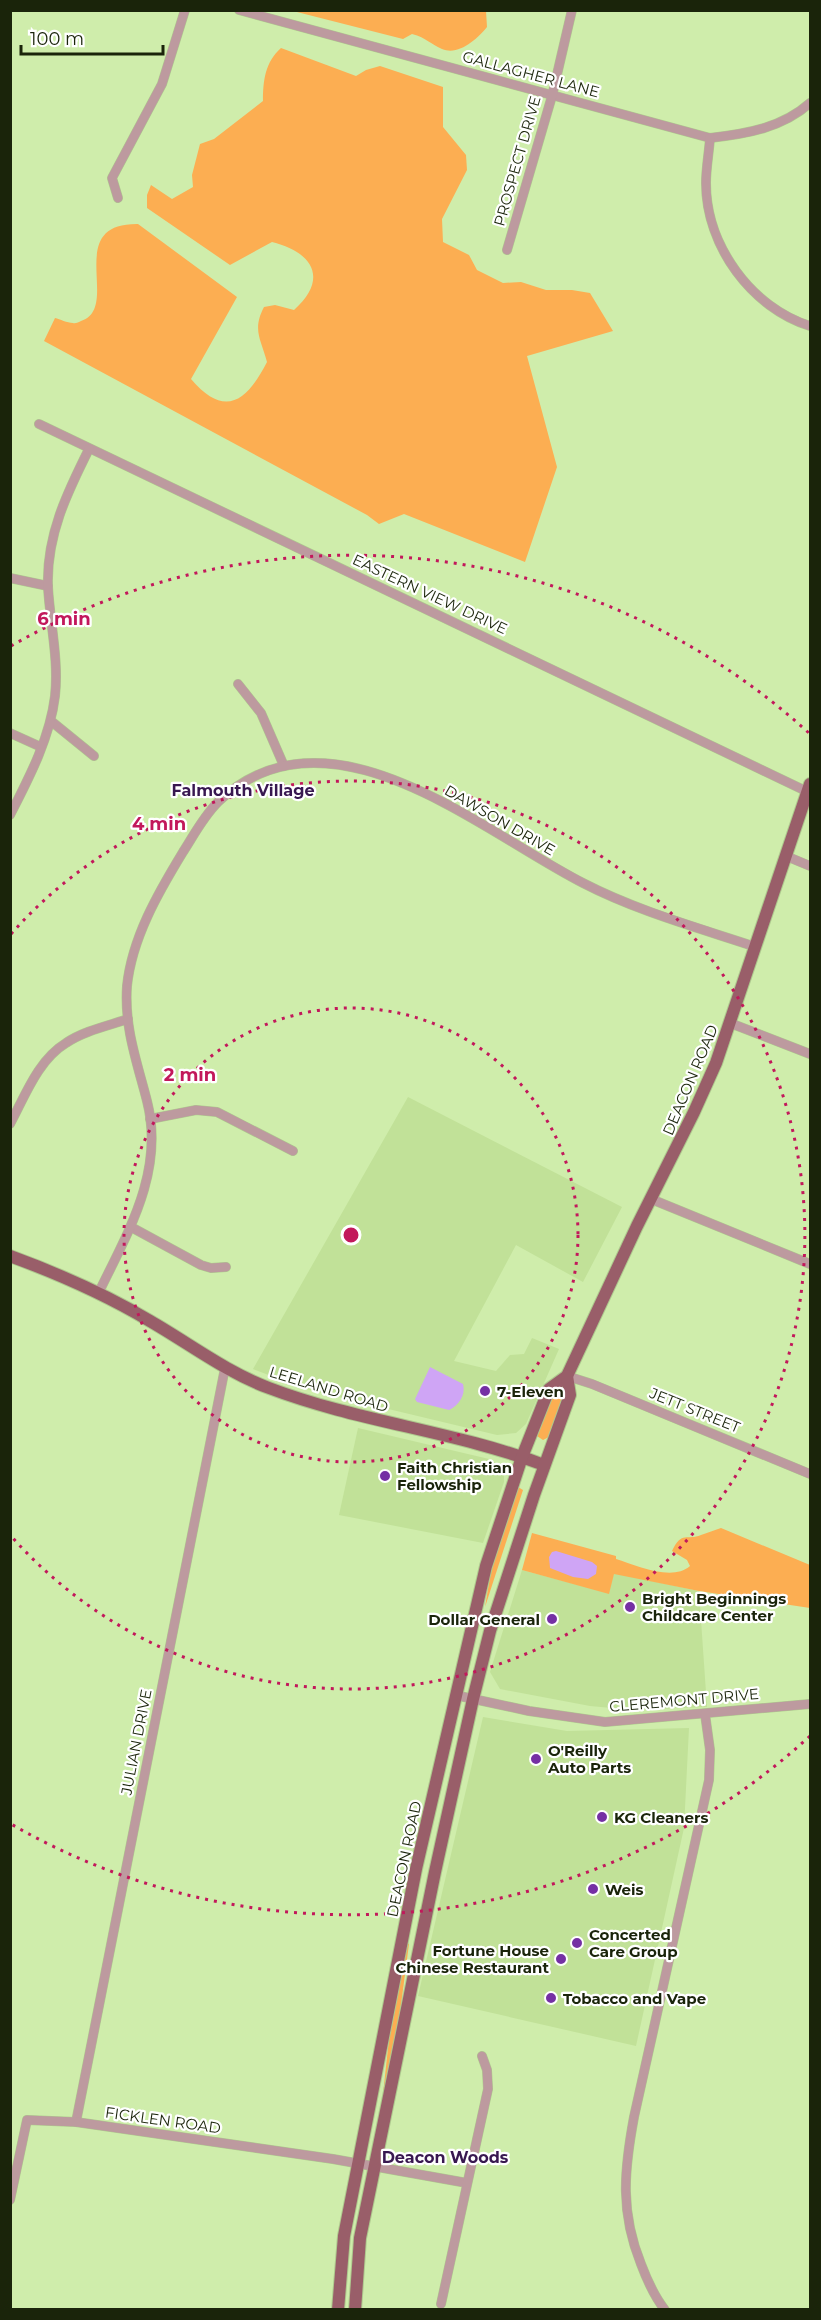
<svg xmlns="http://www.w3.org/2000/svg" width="821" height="2320" font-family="Montserrat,sans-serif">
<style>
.built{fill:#c1e198}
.green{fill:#fcae52}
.water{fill:#cfa5f5}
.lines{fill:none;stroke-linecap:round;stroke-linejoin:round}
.minor-casing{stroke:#aec98e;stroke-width:10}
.major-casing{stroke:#aec98e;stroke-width:14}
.minor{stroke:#bd9a9f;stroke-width:9}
.major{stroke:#995e69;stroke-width:12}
.ring{fill:none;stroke:#c2185b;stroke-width:3;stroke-dasharray:3 6}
.poi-dot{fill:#7530a4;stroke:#fff;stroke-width:2}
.labels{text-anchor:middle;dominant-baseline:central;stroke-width:4.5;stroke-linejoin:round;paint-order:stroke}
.street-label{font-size:15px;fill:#1a240a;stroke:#fff}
.poi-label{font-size:15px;font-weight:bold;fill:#1a240a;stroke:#fff;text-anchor:start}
.neighbourhood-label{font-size:16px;font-weight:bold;fill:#381850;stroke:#fff}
.centre{fill:#c2185b;stroke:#fff;stroke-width:3}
.ring-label{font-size:18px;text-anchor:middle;font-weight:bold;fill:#c2185b;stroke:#fff;stroke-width:4.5;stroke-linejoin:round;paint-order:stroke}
</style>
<rect width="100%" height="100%" fill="#cfedab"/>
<g class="built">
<path d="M408 1097 622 1207 583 1282 516 1245 454 1361 496 1371 510 1355 524 1354 532 1338 559 1349 526 1424 516 1433 497 1435 309 1390 253 1369Z"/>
<path d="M358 1428 489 1459 499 1465 504 1476V1482L483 1543 339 1515Z"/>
<path d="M522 1570 608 1593 614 1573 699 1591 707 1707 633 1710 590 1706 500 1689 490 1672Z"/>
<path d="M483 1717 567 1731 689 1728 684 1828 636 2046 418 1996Z"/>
</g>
<g class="green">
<path d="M293 11H486L487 27C477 39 459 56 442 49 430 44 427 38 412 34L403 39Z"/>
<path d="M281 48 356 76 366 70 380 66 443 87V127L466 155 467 170 442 219 443 242 469 255 477 270 503 283 521 282 546 290H572L590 293 613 331 527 356 557 467 525 562 404 514 379 524 367 515 44 341 55 318C60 319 67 323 73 323 75 324 79 322 81 321 122 308 62 223 138 224L237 297 191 379C225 419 247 401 267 362 261 339 252 330 264 307L275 305 294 310C329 279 313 252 272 242L230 265 147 208V195L151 185 172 199 193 187 192 175 200 144 214 139 263 101C263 81 265 62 281 48Z"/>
<path d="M557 1392 562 1395 563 1399 549 1437 543 1440 537 1436 553 1395Z"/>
<path d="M518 1487 523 1490 485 1607 493 1559Z"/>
<path d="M721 1528 810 1565V1608L699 1591 614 1574 609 1594 522 1570 532 1533 616 1556V1559C636 1565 672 1582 690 1566L687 1560 672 1551C682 1530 687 1541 701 1535 708 1533 714 1530 721 1528Z"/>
<path d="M407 1943 409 1944 399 2020 382 2103 391 2021Z"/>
</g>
<g class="water">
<path d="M430 1367 463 1384C466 1395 459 1405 449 1410L417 1402 415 1399Z"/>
<path d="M556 1551 592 1562 597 1566 596 1574 588 1579 573 1577 550 1568 549 1557 552 1552Z"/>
</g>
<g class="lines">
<g class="minor-casing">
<g id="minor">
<path d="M239 10 710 138C746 134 782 128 810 103"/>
<path d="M710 138C709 153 706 168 706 183 706 246 752 308 810 326"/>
<path d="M118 198 112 178 162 84 185 10"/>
<path d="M507 250 552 96 572 10"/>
<path d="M39 424 808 792"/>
<path d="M10 578 48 586"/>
<path d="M238 684 261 713 284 766"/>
<path d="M51 721 94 756"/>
<path d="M10 733 41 747"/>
<path d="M10 815C29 778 50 738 55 696 59 660 50 623 48 587 46 536 67 493 89 449"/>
<path d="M786 856 810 866"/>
<path d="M730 1023 810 1054"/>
<path d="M150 1119 196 1110 217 1112 293 1151"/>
<path d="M10 1124C25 1096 38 1060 66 1043 84 1031 107 1026 128 1019"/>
<path d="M651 1199 810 1264"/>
<path d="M131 1227 201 1265 211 1268 226 1267"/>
<path d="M99 1292C128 1232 165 1171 147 1101 137 1062 124 1027 127 986 132 938 158 893 183 852 194 835 203 817 218 802 328 697 481 831 583 883 637 911 699 928 756 947"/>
<path d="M567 1376 592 1384 810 1474"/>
<path d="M455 1695 529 1711 605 1722 810 1704"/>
<path d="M76 2122 225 1368"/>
<path d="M10 2200 27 2120 76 2122 333 2159 467 2183"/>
<path d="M441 2304 488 2089 487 2070 482 2056"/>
<path d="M665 2310C654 2296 647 2280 641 2264 620 2212 624 2171 634 2117L709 1780 710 1750 705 1714"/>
</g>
</g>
<g class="major-casing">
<g id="major">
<path d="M10 1256C59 1274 105 1294 150 1321 190 1344 226 1372 269 1388 358 1422 455 1431 544 1465"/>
<path d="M338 2310 344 2236 416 1869 486 1566 522 1457 549 1389 567 1376 637 1226 694 1112 716 1063 810 784"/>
<path d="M355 2310 360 2238 435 1872 473 1699 490 1631 534 1495 570 1395 567 1376"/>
</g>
</g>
<use href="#minor" class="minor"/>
<use href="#major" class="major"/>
</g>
<g class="ring">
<circle cx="351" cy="1235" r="227"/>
<path d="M11 934A454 454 0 1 1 11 1536"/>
<path d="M810 1736A680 680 0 0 1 11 1824M11 646A680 680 0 0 1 810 734"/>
</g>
<g class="poi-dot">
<circle cx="485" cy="1391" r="6"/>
<circle cx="385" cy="1476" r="6"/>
<circle cx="630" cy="1607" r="6"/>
<circle cx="552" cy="1619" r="6"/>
<circle cx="536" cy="1759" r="6"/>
<circle cx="602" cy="1817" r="6"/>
<circle cx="593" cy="1889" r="6"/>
<circle cx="577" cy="1943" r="6"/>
<circle cx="561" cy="1959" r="6"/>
<circle cx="551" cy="1998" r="6"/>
</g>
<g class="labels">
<g class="street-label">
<text transform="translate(531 74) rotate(15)">GALLAGHER LANE</text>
<text transform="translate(517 161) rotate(-74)">PROSPECT DRIVE</text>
<text transform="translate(430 594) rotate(25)">EASTERN VIEW DRIVE</text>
<text transform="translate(500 820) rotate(30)">DAWSON DRIVE</text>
<text transform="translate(690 1080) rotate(-67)">DEACON ROAD</text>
<text transform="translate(329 1389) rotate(17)">LEELAND ROAD</text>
<text transform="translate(695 1410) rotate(22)">JETT STREET</text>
<text transform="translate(684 1700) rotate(-5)">CLEREMONT DRIVE</text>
<text transform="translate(136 1742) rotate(-79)">JULIAN DRIVE</text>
<text transform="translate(404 1859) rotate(-78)">DEACON ROAD</text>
<text transform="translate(163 2120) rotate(8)">FICKLEN ROAD</text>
</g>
<g class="poi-label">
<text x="497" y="1391">7-Eleven</text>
<text x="397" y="1467">Faith Christian<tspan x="397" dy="17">Fellowship</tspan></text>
<text x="642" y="1598">Bright Beginnings<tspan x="642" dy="17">Childcare Center</tspan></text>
<text x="540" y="1619" text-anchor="end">Dollar General</text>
<text x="548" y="1750">O'Reilly<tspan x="548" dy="17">Auto Parts</tspan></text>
<text x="614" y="1817">KG Cleaners</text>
<text x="605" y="1889">Weis</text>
<text x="589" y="1934">Concerted<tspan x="589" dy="17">Care Group</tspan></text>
<text x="549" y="1950" text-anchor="end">Fortune House<tspan x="549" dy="17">Chinese Restaurant</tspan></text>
<text x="563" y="1998">Tobacco and Vape</text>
</g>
<g class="neighbourhood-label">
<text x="243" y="790">Falmouth Village</text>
<text x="445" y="2157">Deacon Woods</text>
</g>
</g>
<circle cx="351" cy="1235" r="9" class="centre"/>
<g class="ring-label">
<text x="64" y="625">6 min</text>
<text x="159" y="830">4 min</text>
<text x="190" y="1081">2 min</text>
</g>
<rect width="821" height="2320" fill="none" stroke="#1a240a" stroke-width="24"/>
<path d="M21 45v9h142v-9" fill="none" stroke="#1a240a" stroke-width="3"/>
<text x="30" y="45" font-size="18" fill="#1a240a" stroke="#ffffff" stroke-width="4.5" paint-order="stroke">100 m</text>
</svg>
